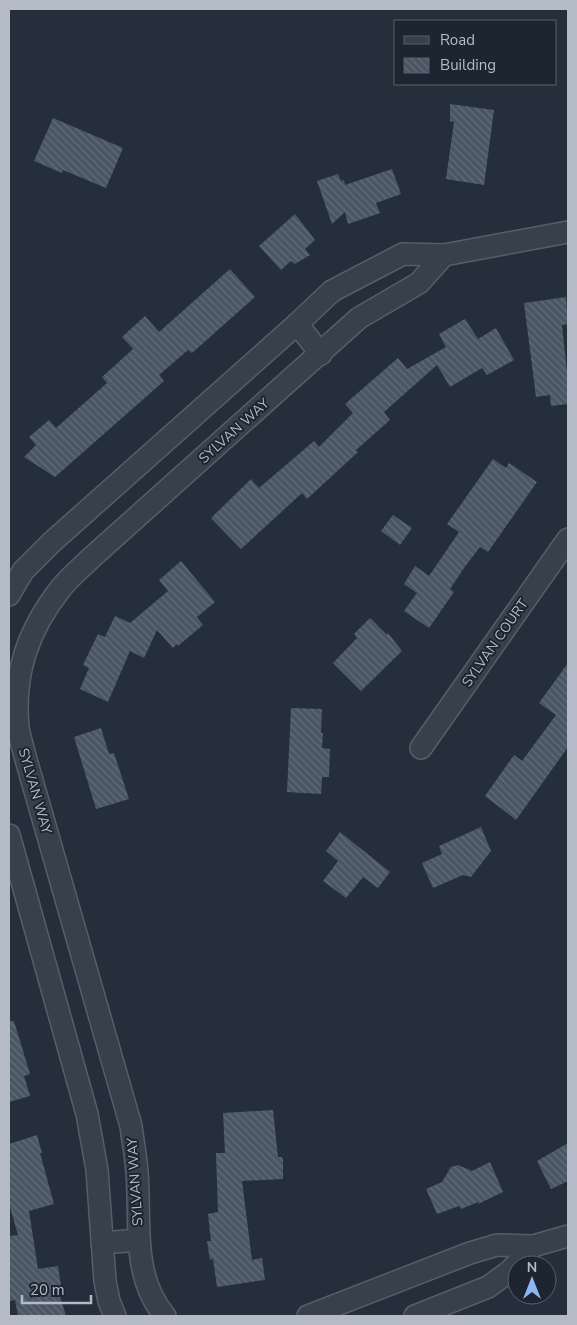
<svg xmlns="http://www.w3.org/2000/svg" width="577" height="1325" font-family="'Nunito Sans',sans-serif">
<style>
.building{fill:url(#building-back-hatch)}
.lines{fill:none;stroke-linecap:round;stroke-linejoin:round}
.street-casing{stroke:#565e69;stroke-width:24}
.street{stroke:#38404b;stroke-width:21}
.labels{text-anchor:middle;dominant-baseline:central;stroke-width:4;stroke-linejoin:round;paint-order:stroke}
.street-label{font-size:14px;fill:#b4bbc7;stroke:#1d2530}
</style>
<defs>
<pattern id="building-back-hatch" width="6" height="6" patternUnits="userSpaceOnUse" patternTransform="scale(1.25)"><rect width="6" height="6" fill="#4b5665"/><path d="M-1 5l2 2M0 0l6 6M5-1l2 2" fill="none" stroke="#636c7a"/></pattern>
</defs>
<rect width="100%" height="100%" fill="#252e3b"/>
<g class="building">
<path d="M450 104 494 110 484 185 446 179 454 122 450 121Z"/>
<path d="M53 118 123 148 106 188 63 170 62 173 34 161Z"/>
<path d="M392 169 401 194 376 203 380 213 348 224 345 212 332 224 317 181 338 174 341 181 344 180 345 185Z"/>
<path d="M295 214 315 240 305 249 310 255 295 264 291 261 281 270 259 246Z"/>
<path d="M230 269 255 297 192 353 188 350 159 375 164 381 55 477 24 457 36 445 29 437 49 420 56 428 107 383 102 377 133 349 122 337 145 316 159 332Z"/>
<path d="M566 297 568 324 562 325 568 381V404L551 406 550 395 536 397 524 303Z"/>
<path d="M465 319 478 339 496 328 514 360 487 375 482 368 450 387 437 365 384 412 390 420 356 450 358 452 307 499 302 493 241 549 211 518 251 479 259 488 314 441 319 447 353 413 345 404 398 358 407 369 446 347 439 334Z"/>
<path d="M493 459 506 468 509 463 537 482 488 552 480 547 464 568 450 589 454 592 429 628 404 611 417 593 404 584 415 566 429 576 459 532 447 524Z"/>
<path d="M393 515 412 528 400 545 381 531Z"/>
<path d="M181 561 215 602 197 617 203 625 178 646 177 644 173 648 157 630 144 658 130 651 108 702 80 689 89 668 83 665 98 634 105 637 115 616 130 623 168 591 159 580Z"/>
<path d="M370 618 387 635 388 633 402 651 361 691 333 663 357 638 354 634Z"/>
<path d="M568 663V747L516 820 485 796 514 755 522 761 556 715 539 703Z"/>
<path d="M291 708 322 709 321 733H323L322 748 330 749 329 777H322L321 794 287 792Z"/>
<path d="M101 728 109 754 114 753 129 799 96 809 74 737Z"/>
<path d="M481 827 491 851 471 877 463 875 433 888 422 863 442 854 439 846Z"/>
<path d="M340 832 390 872 378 888 363 877 346 898 323 881 338 861 326 851Z"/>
<path d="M9 1021H14L30 1074 24 1076 30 1096 9 1102Z"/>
<path d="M273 1110 278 1157H282L283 1160V1179L242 1181 252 1260 262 1258 265 1280 217 1287 213 1259 210 1260 207 1241H211L208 1214 218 1212 216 1153H225L223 1113Z"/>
<path d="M37 1135 42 1153H40L54 1204 29 1211 38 1269 58 1266 62 1292 59 1293 66 1316H18L15 1300 9 1301V1236L18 1235 9 1204V1144Z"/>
<path d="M568 1143V1181L551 1189 537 1161Z"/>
<path d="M490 1162 503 1192 478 1204V1202L461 1209 459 1206 437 1214 426 1189 442 1182 451 1167 458 1165 472 1171Z"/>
</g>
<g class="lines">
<g class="street-casing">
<g id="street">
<path d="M297 324 321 354"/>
<path d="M9 595 23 571 52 542 297 324 332 291 403 254 444 255 568 232"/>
<path d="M421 748 568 539"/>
<path d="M9 835 87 1114 97 1170 105 1281 109 1301 115 1316"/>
<path d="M102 1243 139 1240"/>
<path d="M165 1316C131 1276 141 1221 137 1172 136 1157 133 1142 131 1126L25 756C23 747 19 736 18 727 13 673 28 630 61 588 70 577 81 568 91 558L359 318 419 283 444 255"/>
<path d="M308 1316 470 1253 497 1245 533 1246 568 1236"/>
<path d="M415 1316 488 1287 510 1271 533 1246"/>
</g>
</g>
<use href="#street" class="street"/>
</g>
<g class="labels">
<g class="street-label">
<text transform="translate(234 431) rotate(-42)">SYLVAN WAY</text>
<text transform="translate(495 643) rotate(-55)">SYLVAN COURT</text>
<text transform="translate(35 791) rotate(74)">SYLVAN WAY</text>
<text transform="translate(135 1182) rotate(-94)">SYLVAN WAY</text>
</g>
</g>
<rect width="577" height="1325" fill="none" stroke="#b4bbc7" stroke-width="20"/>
<rect x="394" y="20" width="162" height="65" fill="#1d2530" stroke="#59616c"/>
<rect x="404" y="36" width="25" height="8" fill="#38404b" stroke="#59616c"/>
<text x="440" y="45" font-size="15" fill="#b4bbc7">Road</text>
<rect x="404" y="58" width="25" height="15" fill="url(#building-back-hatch)" stroke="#59616c"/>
<text x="440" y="70" font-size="15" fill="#b4bbc7">Building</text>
<g transform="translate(532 1280)"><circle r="24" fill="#1d2530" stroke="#59616c"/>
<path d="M0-4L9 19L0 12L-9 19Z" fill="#8eb6f1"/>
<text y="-8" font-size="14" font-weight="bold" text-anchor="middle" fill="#b4bbc7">N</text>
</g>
<path d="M22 1295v8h69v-8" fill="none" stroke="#b4bbc7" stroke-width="2.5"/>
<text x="30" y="1295" font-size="15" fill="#b4bbc7" stroke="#1d2530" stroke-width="4" paint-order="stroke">20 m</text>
</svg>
